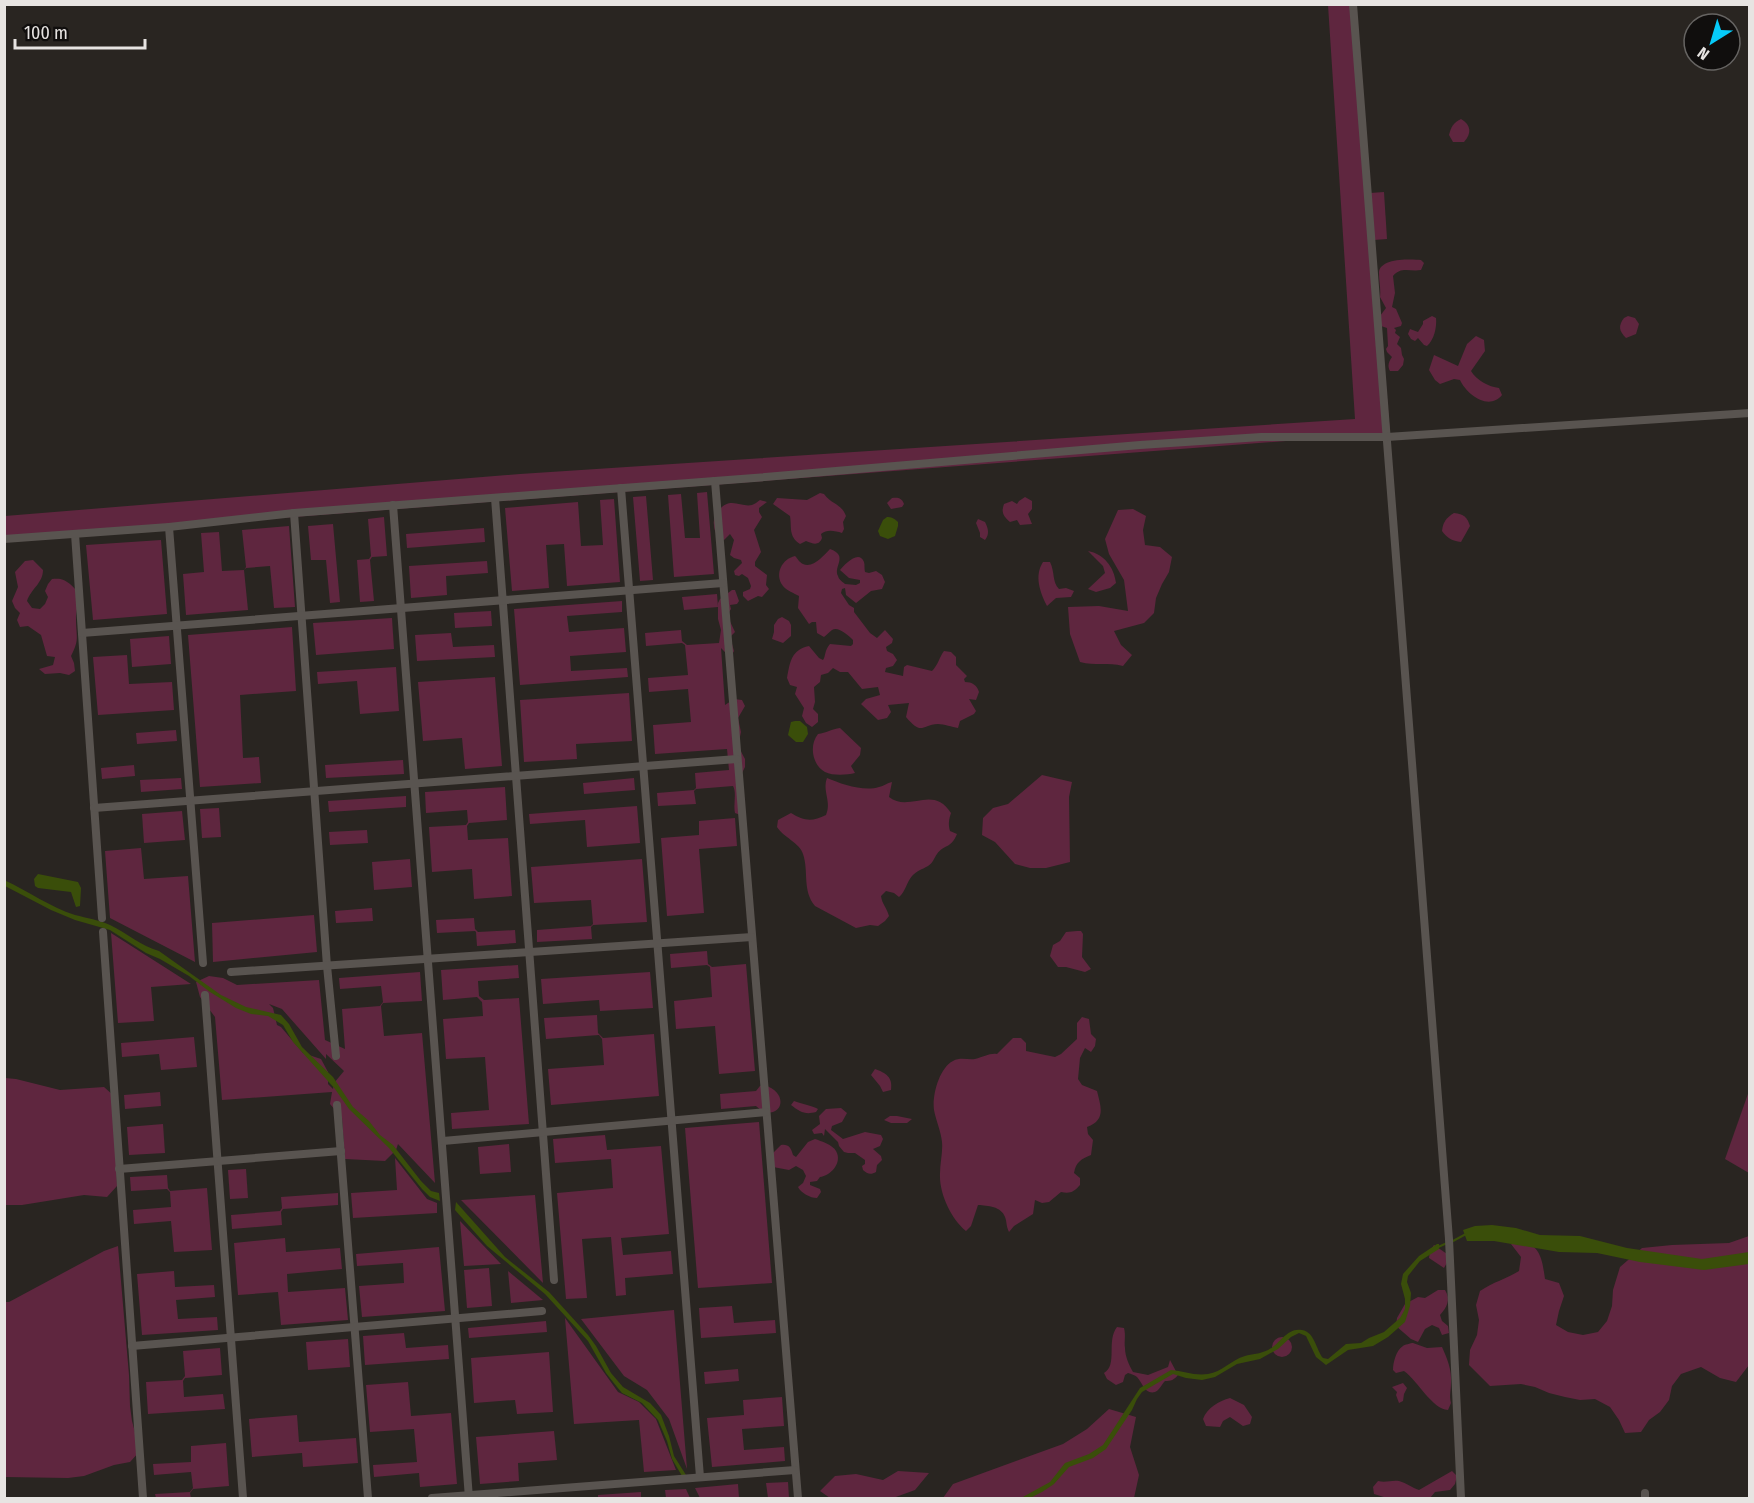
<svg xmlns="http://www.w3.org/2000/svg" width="1754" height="1503" font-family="'Fira Sans Condensed',sans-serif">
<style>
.green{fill:#5f263f;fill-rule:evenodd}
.water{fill:#3a4e0a}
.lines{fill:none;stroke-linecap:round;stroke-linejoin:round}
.stream{stroke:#3a4e0a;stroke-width:2}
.street{stroke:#595450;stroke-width:8}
</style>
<rect width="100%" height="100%" fill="#292521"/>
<g class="green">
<path d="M1328 5H1351L1380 316 1386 308 1380 297C1381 289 1379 282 1379 273 1379 258 1410 259 1421 260L1424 263 1421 270C1410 272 1401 266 1393 276L1395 293 1392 307 1396 309 1402 323 1401 326 1394 328 1396 330 1395 333 1400 337 1397 344 1401 348 1402 355 1404 359 1403 365 1398 371H1390C1387 366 1389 361 1392 357L1387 352 1386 349 1388 346 1387 328 1381 326 1390 433 5 539V516L520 474 1355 419Z"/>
<path d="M1461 119C1471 125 1472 133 1464 142H1453L1449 135C1451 127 1453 123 1461 119Z"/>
<path d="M1384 192 1387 239 1374 240 1370 193Z"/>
<path d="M1432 316 1436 318C1437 327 1434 340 1427 346L1424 345 1418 338 1415 341 1411 339 1408 334 1410 329 1418 332 1423 324V321Z"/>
<path d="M1628 316 1635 318 1639 324 1636 334 1626 338C1619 331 1618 326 1624 318Z"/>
<path d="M1476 336 1484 340 1485 351 1471 371C1476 380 1489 387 1499 388L1502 395C1489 411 1467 395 1460 380L1454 379 1440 384 1435 380 1429 370 1434 355 1458 366 1467 344Z"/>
<path d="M707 492 714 574 674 577 668 495 681 494 685 538H700L697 493Z"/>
<path d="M820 493 824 494C832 505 841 503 846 516L843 522 844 529 842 533C835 531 827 529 821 534L822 538C819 546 813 544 806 541L800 544C788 536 792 527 790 516L773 504 777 498 807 500Z"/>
<path d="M646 496 653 580 640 581 633 497Z"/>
<path d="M1025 497 1032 501V509L1028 514 1032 524 1020 525 1017 520 1010 522C1003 516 1001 512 1004 504L1012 501 1017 504 1019 501Z"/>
<path d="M892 498C898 497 902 498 904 504L902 507 891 509 887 503Z"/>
<path d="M614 499 620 582 567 586 564 544 546 545 549 588 512 591 505 508 578 502 581 546 603 545 600 500Z"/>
<path d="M760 500 767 502 759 508V512L762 517 754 530 761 552 755 562V566L767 575 766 585 769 589 762 597 758 596 748 601 743 596V592L750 589 751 586 748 578 742 574 739 576 735 575 734 571 742 563 741 560 734 558 730 555 734 540 730 534 724 540C718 537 714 532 714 525 713 520 715 516 718 512 729 495 741 508 752 505 755 504 757 502 760 500Z"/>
<path d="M1133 509 1146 516 1143 530 1145 545 1160 547 1172 557 1169 572 1162 584 1156 598 1154 613 1144 623 1114 631 1121 645 1132 655 1123 666C1108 662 1095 666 1080 662L1070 634 1068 607 1099 606 1128 611 1124 580 1109 554 1105 539 1118 510Z"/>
<path d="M1454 513C1464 514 1467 517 1470 526L1461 542C1452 541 1447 538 1442 531 1443 522 1446 518 1454 513Z"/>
<path d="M384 517 387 556 372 557 370 560 374 601 360 602 357 560 369 559 371 556 368 519Z"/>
<path d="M978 519 985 522C988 528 990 534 985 540L980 537V533L976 523Z"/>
<path d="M333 524 340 602 330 603 326 560H311L308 526Z"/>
<path d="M289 526 295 607 274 608 270 566 246 568 244 570 248 610 186 615 183 574 204 572 201 533 219 532 222 571 244 570 246 567 242 530Z"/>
<path d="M484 528 485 542 407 548 406 534Z"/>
<path d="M161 540 167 614 93 620 86 545Z"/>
<path d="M830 549C849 556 833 566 838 576 839 580 843 582 845 584L856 585 860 583V580L849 578 840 570C844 565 859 549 864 562 865 565 864 568 865 572L869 573 876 571 882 575 885 582 882 589 871 591 856 603 846 595 845 588 842 589 841 593 849 605 854 608V612L870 633 877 638 885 630 893 639 892 643 886 647 887 651 893 654 897 660 893 666 886 668 885 672 903 676 904 667 907 665 932 671C938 665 939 658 944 651L951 652 956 657V665L967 676 964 679 965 682C972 682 977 685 979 692L976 700 969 699 976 711 974 714 960 721 958 728C952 727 944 724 938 724 921 725 922 736 906 717L909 703 888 705 891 712 887 718 878 720 861 704 866 699 880 695 878 687 862 689 848 672H840L833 668 828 673 821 675 820 682 814 687 815 702 813 709 818 714V722L812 727 806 723 802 716 804 708 795 694 797 687 790 685 787 678C790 662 791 650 809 646L819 658 823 660C826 656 824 651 830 644L851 646 853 644V640C848 635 838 626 832 630 829 632 827 635 824 637L817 633 816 622H812L809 624 798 608 799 596C794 593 787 591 783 586 774 574 782 559 795 556 798 559 799 562 803 564 813 569 824 555 830 549Z"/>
<path d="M1088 551C1104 554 1114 567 1116 583L1110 588 1096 592 1088 589 1105 573 1103 566Z"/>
<path d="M33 560 43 570C43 583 31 589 27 601L32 608 40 609 45 604 48 597 45 591 48 584 52 579C60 578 64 579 70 584 86 598 76 602 76 619 76 637 80 639 71 656L74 663 75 671 69 675 60 673 45 674 39 669 53 665 55 657 47 656 41 635 28 626 20 627 17 620 20 613 15 608 12 601 18 587 15 572 25 561Z"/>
<path d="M487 561 488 573 446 576 447 595 411 598 409 566Z"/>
<path d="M1043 562H1050C1055 572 1052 582 1059 589L1066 588 1074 591 1071 597 1056 598 1047 606C1040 592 1034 576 1043 562Z"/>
<path d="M732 590H735L739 601 737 604 730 605 731 609 727 615 735 632 730 637 734 651 732 655H728L721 648 725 705 734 699 742 700 745 706 738 718 741 732 738 746 745 759V767L742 773 743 816 735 813C733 804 737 793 733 786L696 789 694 791 696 804 658 806 657 793 694 790 696 788 695 773 729 770 727 749 655 754 653 725 691 722 688 689 649 692 648 678 688 675 685 645 682 643 646 646 645 633 681 630 682 641 687 645 719 643 721 630 718 619V603L720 599Z"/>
<path d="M717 594 718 607 684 610 682 597Z"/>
<path d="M622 601V612L567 616 569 632 624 628 626 652 570 656 571 671 627 668 628 677 520 685 514 609Z"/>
<path d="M491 611 492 626 455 628 454 613Z"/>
<path d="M782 617 789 621 791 625V636L783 643 772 639 774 632V625L778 619Z"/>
<path d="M392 618 394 649 316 655 313 623Z"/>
<path d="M292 627 296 691 240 695 243 758 259 757 261 783 200 787 188 635Z"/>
<path d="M451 633 453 647 494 645 495 657 417 661 415 635Z"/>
<path d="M169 636 171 664 132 667 130 639Z"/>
<path d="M127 655 129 684 172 682 174 710 98 715 93 657Z"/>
<path d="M396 667 399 711 360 714 357 681 318 684 317 672Z"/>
<path d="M495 677 502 766 465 769 462 738 423 741 418 682Z"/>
<path d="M629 693 632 741 576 744 577 759 524 762 520 700Z"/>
<path d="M840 728 861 748 860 755 851 766 855 773C847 775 833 776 825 772 812 765 809 745 818 734 826 733 832 729 840 728Z"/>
<path d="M176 730 177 741 137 744 136 733Z"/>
<path d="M403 760 404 774 326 778 325 765Z"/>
<path d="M134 765 135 776 102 779 101 768Z"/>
<path d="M1042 775 1072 782 1069 797 1070 862 1046 868H1030L1015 864 995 842 982 835 983 818 993 808 1008 804Z"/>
<path d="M181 778 182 789 141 792 140 780Z"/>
<path d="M634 778 635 790 584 794 583 783Z"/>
<path d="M827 778C841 784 864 792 879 787 884 786 887 783 892 782L889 797C909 813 933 784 951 813 949 819 948 824 950 831L957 834C951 849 944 844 937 854 934 858 933 863 928 866 921 870 918 870 912 876 906 883 906 891 899 897L894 893 886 891 881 896C882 904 887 908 889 916L885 921 878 926 870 925 856 928 815 906C802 890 809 872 803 854 800 843 783 837 777 827L778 820 791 813C804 821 812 822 826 815 832 802 822 791 827 778Z"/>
<path d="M505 787 507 820 469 823 467 826 468 840 508 838 512 896 474 899 472 869 432 872 429 827 466 825 468 822 467 810 426 813 425 792Z"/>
<path d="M406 796V807L329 812 328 801Z"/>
<path d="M637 806 640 843 587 847 585 820 530 824 529 814Z"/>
<path d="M219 808 221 837 202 838 200 809Z"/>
<path d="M182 811 185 840 144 843 142 814Z"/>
<path d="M735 818 737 846 699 849 704 913 667 916 661 838 699 835V821Z"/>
<path d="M367 830 368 843 330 845 329 832Z"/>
<path d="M141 848 144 879 188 876 195 962 110 918 105 851Z"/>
<path d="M410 859 412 887 374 890 372 862Z"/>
<path d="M642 859 647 922 593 925 591 927 592 939 537 942V930L591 926 593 924 591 900 534 903 531 867Z"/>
<path d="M372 908 373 921 336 923 335 911Z"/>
<path d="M314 915 317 952 213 962 212 923Z"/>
<path d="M474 918 475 929 478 932 515 930 516 943 477 946 476 932 475 931 437 933 436 920Z"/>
<path d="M1077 931H1081L1083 934 1082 957 1091 969 1085 972 1066 967H1058L1050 956 1053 945 1060 941 1066 932Z"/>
<path d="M111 933 191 984 151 987 154 1021 118 1023Z"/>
<path d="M707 951 708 964 712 967 746 964 755 1071 719 1074 715 1026 676 1029 674 1001 712 997 710 967 707 965 671 968 670 954Z"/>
<path d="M518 965 519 978 478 981 479 996 484 1000 519 998 529 1124 452 1129 451 1113 489 1110 485 1057 446 1059 443 1019 483 1016 482 1002 477 997 443 1000 441 970Z"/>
<path d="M420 972 422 1001 383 1003 381 1006 384 1036 422 1033 435 1183 398 1144 396 1150 385 1161 345 1159 342 1118 330 1104 332 1092 222 1100 215 1017 200 997 196 982 209 976 223 978 237 985 319 980 325 1040 345 1049 342 1009 380 1006 383 1002 381 986 340 989 339 978ZM269 1004 282 1009 326 1059V1054L344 1071 334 1083 333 1089 328 1084V1072L321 1059 303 1053 281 1027 277 1025 273 1008Z"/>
<path d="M650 972 653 1008 600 1011 599 1000 543 1004 541 979Z"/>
<path d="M597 1015 598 1033 603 1038 654 1034 659 1096 551 1105 548 1069 604 1065 602 1039 599 1035 546 1039 544 1018Z"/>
<path d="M1082 1017 1089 1019 1091 1034 1096 1039 1095 1046 1091 1052 1085 1048 1080 1058 1078 1079 1082 1085 1097 1091C1101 1107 1106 1120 1087 1127L1088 1134 1093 1140 1091 1155C1081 1159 1076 1162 1074 1173L1080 1178V1185C1074 1192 1070 1194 1061 1192L1049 1202 1042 1203 1035 1200 1033 1214 1014 1226 1009 1232C1006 1226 1007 1222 1005 1217 1001 1206 988 1206 978 1205L971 1226 966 1231C951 1219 939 1193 940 1174 940 1163 943 1152 942 1142 941 1131 936 1121 934 1110 932 1096 939 1068 953 1061 960 1057 968 1060 975 1059 984 1057 989 1053 997 1054L1013 1038H1021L1026 1043V1051L1055 1057 1061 1054 1077 1039V1023Z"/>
<path d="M194 1037 197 1067 161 1070 159 1054 122 1057 121 1043Z"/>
<path d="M875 1069C886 1073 893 1077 891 1090L883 1092 880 1086 871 1075Z"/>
<path d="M5 1078 16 1079 60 1090 104 1087 114 1096 117 1186 107 1197 84 1195 22 1205H5Z"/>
<path d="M764 1085C794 1094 778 1126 756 1106L721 1109 720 1094 756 1091 760 1086Z"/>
<path d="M1749 1091V1173L1725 1159Z"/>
<path d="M160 1092 161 1106 125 1109 124 1095Z"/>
<path d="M794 1101C801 1104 814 1106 818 1109L816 1112C805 1115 800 1112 791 1105Z"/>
<path d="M841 1108 847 1113 842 1122 832 1126 831 1130 843 1139 865 1132 881 1135 883 1139 880 1146 873 1149 881 1156 882 1160 877 1165 876 1172C871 1175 867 1174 863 1170L862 1166 865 1164V1160L855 1153H848L844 1152 839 1146 838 1142 825 1129 824 1136 822 1133 814 1134 812 1130 820 1124 819 1116 826 1109Z"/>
<path d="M890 1116H897L912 1119 907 1123H891L884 1120Z"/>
<path d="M759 1122 772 1283 698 1288 685 1128Z"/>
<path d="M163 1124 165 1153 129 1155 127 1127Z"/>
<path d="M605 1135 607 1150 661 1146 669 1234 621 1238 623 1255 671 1251 673 1274 625 1278 626 1295 616 1296 611 1237 582 1239 587 1298 566 1299 557 1193 613 1188 611 1159 555 1163 553 1139Z"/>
<path d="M815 1139C821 1141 833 1145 836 1151 843 1163 830 1176 820 1177L817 1181 810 1182V1185L820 1189 821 1192 817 1198C810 1198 801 1193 798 1187L803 1183 806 1176 803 1170 796 1166 789 1170 773 1167 770 1156 781 1145C789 1144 791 1148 793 1155L796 1157 808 1142Z"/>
<path d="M509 1144 511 1172 480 1174 478 1147Z"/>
<path d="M395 1158 427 1199 437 1203V1213L353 1218 351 1193 397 1190Z"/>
<path d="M246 1169 248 1198 230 1199 228 1170Z"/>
<path d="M167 1175 168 1188 170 1191 207 1188 212 1250 174 1252 171 1221 134 1224 133 1210 171 1207 170 1192 167 1189 131 1191 130 1177Z"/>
<path d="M338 1193V1205L283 1209 281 1212 282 1225 232 1229 231 1215 280 1211 282 1208 281 1197Z"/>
<path d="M535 1195 543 1283 461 1200Z"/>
<path d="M460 1221 501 1264 464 1266Z"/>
<path d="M1749 1236V1365L1736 1382 1720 1378 1701 1367 1681 1374 1672 1386 1669 1400 1660 1412 1649 1420 1641 1432 1625 1433 1619 1420 1610 1407 1595 1399 1580 1400 1565 1397 1549 1393 1535 1387 1521 1384 1490 1386 1469 1365 1470 1350 1477 1335 1479 1320 1476 1305 1480 1291C1493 1282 1506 1279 1519 1271L1521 1257 1511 1244C1516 1244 1523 1242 1527 1243 1542 1248 1543 1266 1545 1279L1559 1283 1564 1296 1559 1311 1556 1325 1568 1332 1583 1335 1598 1332 1607 1321 1612 1306 1613 1290 1620 1267 1642 1248 1672 1245 1729 1243Z"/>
<path d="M285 1238 286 1252 340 1248 342 1269 287 1274 288 1292 345 1288 348 1320 281 1325 278 1292 238 1295 234 1243Z"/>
<path d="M1434 1245 1447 1254 1448 1261 1444 1268 1429 1258 1430 1251Z"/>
<path d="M118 1246 129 1375 130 1406 132 1421 140 1451 130 1462 114 1465 84 1476 68 1478 5 1477 4 1302H9L104 1251Z"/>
<path d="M439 1247 445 1311 362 1317 359 1286 404 1283 403 1263 357 1266 356 1254Z"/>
<path d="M489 1268 492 1306 467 1308 464 1270Z"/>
<path d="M174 1271 175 1287 214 1285 215 1297 176 1300 178 1319 217 1317 218 1330 142 1335 137 1274Z"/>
<path d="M508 1271 543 1300 511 1303Z"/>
<path d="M1438 1290H1445C1451 1300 1447 1307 1440 1315L1442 1321 1448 1326 1449 1333 1442 1335 1439 1328 1432 1325 1425 1329 1418 1342 1411 1339 1396 1326 1397 1318 1405 1304 1418 1297 1425 1298Z"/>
<path d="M732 1306 734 1323 775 1320 776 1333 701 1338 699 1308Z"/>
<path d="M674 1310 687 1469 669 1419 647 1390 624 1376 581 1319Z"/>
<path d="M565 1318 618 1392 639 1402 656 1419 676 1470 644 1472 639 1420 574 1424Z"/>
<path d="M546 1321 547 1332 469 1338 468 1328Z"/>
<path d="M1117 1327 1124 1328C1126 1336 1124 1341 1125 1348 1125 1356 1129 1365 1133 1372L1148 1375 1168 1367 1170 1360 1178 1375C1174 1380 1171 1381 1165 1381 1162 1384 1159 1391 1155 1392 1145 1395 1142 1382 1137 1377 1135 1375 1131 1374 1128 1373L1125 1375 1123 1382 1116 1385 1107 1379 1104 1373C1118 1365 1106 1341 1117 1327Z"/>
<path d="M404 1333 406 1348 448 1345 449 1359 365 1365 363 1336Z"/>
<circle cx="1282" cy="1347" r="10"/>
<path d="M348 1339 350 1367 308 1370 306 1342Z"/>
<path d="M1413 1343 1427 1348 1442 1347C1447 1358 1452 1370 1451 1383 1451 1391 1449 1395 1451 1403L1448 1410C1432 1409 1418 1381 1404 1371L1396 1373 1393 1370C1393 1363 1396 1350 1403 1346 1404 1345 1411 1343 1413 1343Z"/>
<path d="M220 1348 222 1375 185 1378 183 1381 184 1397 223 1394 225 1409 148 1414 146 1382 182 1380 185 1376 183 1351Z"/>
<path d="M549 1352 553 1412 517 1414 515 1400 474 1403 471 1358Z"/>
<path d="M738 1369 739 1381 705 1384 704 1372Z"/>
<path d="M408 1382 411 1416 451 1413 457 1484 420 1487 419 1473 374 1477 373 1465 417 1462 414 1429 370 1432 366 1385Z"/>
<path d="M1403 1383 1407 1388 1404 1394 1403 1401 1399 1403 1396 1395 1397 1392 1392 1387Z"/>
<path d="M782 1397 784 1426 742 1429 744 1450 784 1447 785 1461 712 1467 707 1418 744 1415 743 1400Z"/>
<path d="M1230 1398 1244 1405 1252 1417 1250 1424 1243 1426 1230 1417 1223 1421 1220 1427 1206 1426 1203 1419C1207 1408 1219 1401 1230 1398Z"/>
<path d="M1109 1409 1136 1417 1130 1447 1139 1475 1134 1498H943L953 1484 1063 1444 1087 1429Z"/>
<path d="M297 1415 299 1442 356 1438 358 1463 303 1467 302 1453 252 1457 249 1419Z"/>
<path d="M554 1431 557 1460 518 1463 519 1481 480 1484 476 1437Z"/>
<path d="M226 1443 229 1486 193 1489 190 1493 191 1498H156L155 1494 190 1492 193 1488 191 1472 154 1475 153 1464 191 1462V1446Z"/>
<path d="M898 1471 929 1473 915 1490 893 1498H830L820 1491 835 1476 856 1474 883 1480Z"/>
<path d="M1452 1471 1457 1476 1455 1484 1450 1490 1435 1492 1430 1498H1387L1374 1494 1373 1487 1378 1481C1386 1483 1391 1480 1399 1481 1407 1483 1412 1488 1419 1490Z"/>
<path d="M788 1482 789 1498H768L766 1483Z"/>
<path d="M738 1484 739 1498H700L695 1488Z"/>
<path d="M686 1489 690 1498H666L665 1490Z"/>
<path d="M641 1492V1498H598V1495Z"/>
</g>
<g class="water">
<path d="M887 517C891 517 894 518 898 522V526L895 536 888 539 880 536 878 531 883 520Z"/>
<path d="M795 721H800L807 727 808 734 803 742H796L788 735 791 722Z"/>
<path d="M38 874 78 882 81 888 80 906 76 907 71 892 38 888 35 886 34 879Z"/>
<path d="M4 880C28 891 50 907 75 915 87 918 99 920 110 925 127 933 141 946 159 951L221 995 246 1007 281 1015 289 1024 302 1047 333 1077 353 1107 369 1121 380 1135 393 1145 421 1181 431 1191 439 1193 440 1201 430 1197 422 1189 389 1148 349 1109 335 1089 293 1042 283 1025 268 1016 251 1014 236 1008 210 992 189 976 160 959 146 953 110 930 75 920 51 910 5 886Z"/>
<path d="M456 1202 505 1257 549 1292 588 1335 596 1346 611 1373 623 1387 650 1403 661 1415 669 1436 674 1456 686 1475 682 1476 672 1459 667 1441 658 1420 642 1403 622 1393 617 1387 606 1373 588 1341 545 1294 487 1246 455 1210Z"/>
<path d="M1492 1225 1516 1228 1540 1235 1580 1236 1627 1248 1702 1259 1749 1252V1264L1704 1270 1640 1262 1597 1253 1559 1252 1494 1241H1467L1463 1230 1475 1226Z"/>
<path d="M1437 1244H1439V1249L1420 1261 1408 1276 1407 1282 1411 1293 1410 1306 1405 1322 1388 1337 1373 1346 1348 1350 1326 1365 1316 1357 1306 1336 1299 1333 1291 1337 1278 1349 1260 1359 1237 1364 1215 1377 1202 1380 1186 1378 1173 1374 1142 1392 1137 1399 1132 1410 1106 1449 1093 1458 1069 1467 1054 1484 1042 1492 1030 1498H1021L1050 1482 1065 1463 1089 1454 1103 1445 1140 1388 1171 1370C1183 1371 1195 1376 1208 1374 1222 1372 1231 1360 1245 1356 1252 1354 1260 1354 1268 1350 1279 1345 1287 1327 1302 1330 1315 1332 1316 1350 1323 1358L1328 1359 1346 1344 1361 1343 1369 1338 1384 1332 1400 1318 1405 1309V1299L1401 1284 1403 1274 1419 1256Z"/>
</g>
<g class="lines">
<g class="stream">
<path d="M1453 1241 1466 1234"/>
<path d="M1436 1248 1447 1243"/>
</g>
<g class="street">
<path d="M1353 4 1449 1239 1461 1498"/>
<path d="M715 481 798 1498"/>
<path d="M621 488 700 1477"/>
<path d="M495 498 554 1280"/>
<path d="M393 505 469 1498"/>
<path d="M294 513 327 966 336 1056"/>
<path d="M169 527 203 963"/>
<path d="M75 534 102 918"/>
<path d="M4 539 169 527 294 513 754 478 1140 445 1261 437H1387L1750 413"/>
<path d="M82 633 723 583"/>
<path d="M94 808 737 759"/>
<path d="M103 932 143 1498"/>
<path d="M231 972 752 937"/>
<path d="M205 995 243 1498"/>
<path d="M337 1105 368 1498"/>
<path d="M443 1141 766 1112"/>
<path d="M119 1169 341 1151"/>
<path d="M132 1346 542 1311"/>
<path d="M1645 1493V1498"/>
<path d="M432 1498 795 1470"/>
</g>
</g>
<rect width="1754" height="1503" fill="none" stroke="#e7e4e2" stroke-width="12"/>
<g transform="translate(1712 42) rotate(217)"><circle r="28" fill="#100e0d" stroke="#666462" stroke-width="1.5"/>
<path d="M0-4.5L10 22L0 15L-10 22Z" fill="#06cbf9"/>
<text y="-9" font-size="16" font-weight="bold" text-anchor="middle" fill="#e7e4e2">N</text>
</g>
<path d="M15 39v9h130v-9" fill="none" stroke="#e7e4e2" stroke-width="3"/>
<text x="24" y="39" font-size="18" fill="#e7e4e2" stroke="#100e0d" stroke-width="4.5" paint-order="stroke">100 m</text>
</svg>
